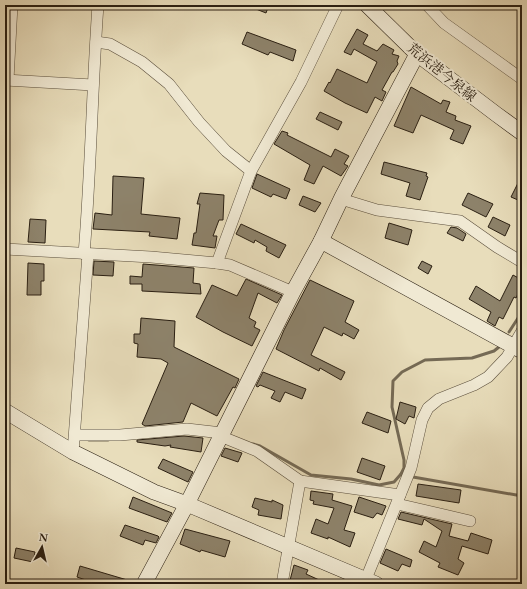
<svg xmlns="http://www.w3.org/2000/svg" width="527" height="589" font-family="'EB Garamond','Noto Serif JP',serif">
<style>
.lines{fill:none;stroke-linecap:round;stroke-linejoin:round}
.stream{stroke:#756a55;stroke-width:3}
.building{fill:#8d826a;stroke:#2a1f12}
.street-casing{stroke:#5a4e3c;stroke-width:12}
.secondary-casing{stroke:#2a1f12;stroke-width:16}
.street{stroke:#f0e9d3;stroke-width:11}
.secondary{stroke:#f0e9d3;stroke-width:15}
.labels{text-anchor:middle;dominant-baseline:central;stroke-width:4;stroke-linejoin:round;paint-order:stroke}
.street-label{font-size:14px;fill:#2a1f12;stroke:#f0e9d3}
</style>
<rect width="100%" height="100%" fill="#e8ddbb"/>
<filter id="stains"><feTurbulence type="fractalNoise" baseFrequency=".005" numOctaves="4"/><feColorMatrix values="0 0 0 0 .2 0 0 0 0 .09 0 0 0 0 .02 0 0 0 .5 -.17"/></filter>
<radialGradient id="worn" r=".72"><stop offset=".6" stop-color="#630" stop-opacity="0"/><stop offset="1" stop-color="#630" stop-opacity=".3"/></radialGradient>
<g class="lines">
<g class="stream">
<path d="M509 332 522 312"/>
<path d="M89 440H108"/>
<path d="M253 444 260 446 311 475 351 479 379 485 394 482 401 474 403 475"/>
<path d="M401 474 404 468V460L392 407 393 381 402 372 425 360 472 358 494 351 499 347"/>
<path d="M413 477 522 496"/>
</g>
</g>
<g class="building">
<path d="M246 5H269L266 13Z"/>
<path d="M357 29 368 35 363 44 377 51 383 44 394 50 392 54 399 56 397 61 398 64 393 72H392L382 90 386 92 382 101 375 97 367 113 345 103 324 91 329 82 330 83 337 69 367 83 377 62 354 49 351 55 344 52Z"/>
<path d="M247 32 296 50 293 61 270 52 268 55 242 44Z"/>
<path d="M411 87 441 104 443 100 450 102 446 112 456 116 455 120 471 126 463 144 450 139 454 130 421 115 413 133 394 126Z"/>
<path d="M320 112 342 122 338 130 316 119Z"/>
<path d="M282 131 288 133 287 135 331 157 335 149 349 156 344 164 348 166 341 176 323 166 314 184 304 180 310 165 274 144Z"/>
<path d="M384 162 427 173 426 176 428 177 420 200 406 196 410 183 381 174Z"/>
<path d="M257 174 290 189 286 199 273 194 271 197 252 188Z"/>
<path d="M522 175V195L518 200 511 197Z"/>
<path d="M113 176 144 178 141 214 180 218 177 239 149 236 150 232 93 229 95 213 112 215Z"/>
<path d="M200 193 224 195 223 220H219L213 236H217L215 248 192 245 194 233H196L200 204H197Z"/>
<path d="M468 193 493 204 486 217 462 205Z"/>
<path d="M303 196 321 203 315 212 299 205Z"/>
<path d="M493 217 510 225 505 236 488 227Z"/>
<path d="M30 219 46 220 45 243 28 242Z"/>
<path d="M389 223 412 230 408 245 385 238Z"/>
<path d="M241 224 286 245 279 258 266 251 267 247 255 240 254 243 236 234Z"/>
<path d="M451 227 457 228 466 234 463 241 447 233Z"/>
<path d="M94 261 114 262 113 276 93 275Z"/>
<path d="M422 261 432 266 428 274 418 268Z"/>
<path d="M28 263 44 264V281H41V295H27Z"/>
<path d="M143 264 194 268 193 283 200 284 201 294 142 291V284H130V276L142 277Z"/>
<path d="M513 275 522 280V296L518 294 516 298 514 297 503 319 499 317 495 326 487 321 491 312 469 299 476 286 500 301Z"/>
<path d="M246 279 282 295 277 303 258 293 249 318 256 322 254 327 260 330 252 346 223 332 196 317 212 285 237 296Z"/>
<path d="M310 280 354 301 345 322 359 330 354 339 343 333 342 336 324 327 311 355 345 372 341 380 320 368 319 371 276 349 284 330Z"/>
<path d="M141 318 175 321 174 347 239 379 235 388 233 387 217 416 191 403 183 422 145 426 142 424 168 363 161 359 137 357 138 344 134 343V334H140Z"/>
<path d="M263 372 306 389 302 399 285 392 280 402 271 398 275 391 260 385 258 387 256 386Z"/>
<path d="M400 402 416 407 414 418 409 416 405 424 396 419Z"/>
<path d="M367 412 391 421 388 433 362 423Z"/>
<path d="M184 436 203 438 201 452 170 447 171 445 165 446 137 442V440Z"/>
<path d="M225 448 242 453 238 462 221 456Z"/>
<path d="M362 458 385 466 380 480 357 472Z"/>
<path d="M163 459 193 472 188 482 158 468Z"/>
<path d="M418 484 461 490 459 503 416 496Z"/>
<path d="M311 491 333 494 332 500 352 506 344 530 355 533 350 547 328 537V539L311 533 316 519 328 524 334 508 313 504 314 501 310 500Z"/>
<path d="M133 497 172 513 167 522 129 508Z"/>
<path d="M359 497 386 506 382 515 377 513 373 518 354 512Z"/>
<path d="M255 498 272 502V500L283 505 281 519 258 515 259 510 252 507Z"/>
<path d="M401 512 452 524 449 536 468 541 471 533 492 540 488 554 462 546 458 559 464 563 458 575 438 567 440 563 419 552 424 541 436 547 442 531 424 519 422 525 398 519Z"/>
<path d="M125 525 158 536 159 537 156 543 145 540 143 545 120 536Z"/>
<path d="M185 529 230 541 225 557 201 550 200 552 180 544Z"/>
<path d="M16 548 35 552 33 562 14 558Z"/>
<path d="M386 549 412 560 410 567 402 564 398 571 380 563Z"/>
<path d="M294 565 308 570 306 574 328 584H289Z"/>
<path d="M80 566 134 582V584H97L77 577Z"/>
</g>
<g class="lines">
<g class="street-casing">
<g id="street">
<path d="M427 5 444 23 522 79"/>
<path d="M96 42 110 44 142 62 169 84 199 122 226 151 251 171"/>
<path d="M5 80 93 85"/>
<path d="M8 80 12 5"/>
<path d="M341 199 377 210 460 221 497 247 522 262"/>
<path d="M5 249 151 257 217 263 230 265 293 292"/>
<path d="M84 254C91 171 92 88 98 5"/>
<path d="M217 263 251 171 301 82 338 5"/>
<path d="M75 435H120L187 429 222 433"/>
<path d="M220 436 257 451 300 481 400 495"/>
<path d="M73 452 88 254"/>
<path d="M397 504 470 521"/>
<path d="M282 584 300 481"/>
<path d="M364 584 411 468 422 420 428 408 439 399 474 385 488 377 507 357 522 331"/>
</g>
</g>
<g class="secondary-casing">
<g id="secondary">
<path d="M367 5 417 54 496 114 522 133"/>
<path d="M321 241 522 351"/>
<path d="M5 411 73 452 154 492 187 504 376 584"/>
<path d="M144 584 187 504 293 292 321 241 342 197 417 54"/>
</g>
</g>
<use href="#street" class="street"/>
<use href="#secondary" class="secondary"/>
</g>
<g class="labels">
<g class="street-label">
<text transform="translate(442 72) rotate(39)">荒浜港今泉線</text>
</g>
</g>
<rect width="527" height="589" fill="none" stroke="#e8ddbb" stroke-width="20"/>
<rect x="6" y="6" width="515" height="577" fill="none" stroke="#2a1f12" stroke-width="2"/>
<rect x="10" y="10" width="507" height="569" fill="none" stroke="#2a1f12"/>
<g transform="translate(42 547) rotate(8)" stroke="#f0e9d3" stroke-width="3" paint-order="stroke">
<path d="M0-3L7 15L0 10L-7 15Z" fill="#2a1f12"/>
<text y="-6" font-size="11" font-weight="bold" text-anchor="middle" fill="#2a1f12">N</text>
</g>
<rect width="100%" height="100%" filter="url(#stains)"/>
<rect width="100%" height="100%" fill="url(#worn)"/>
</svg>
